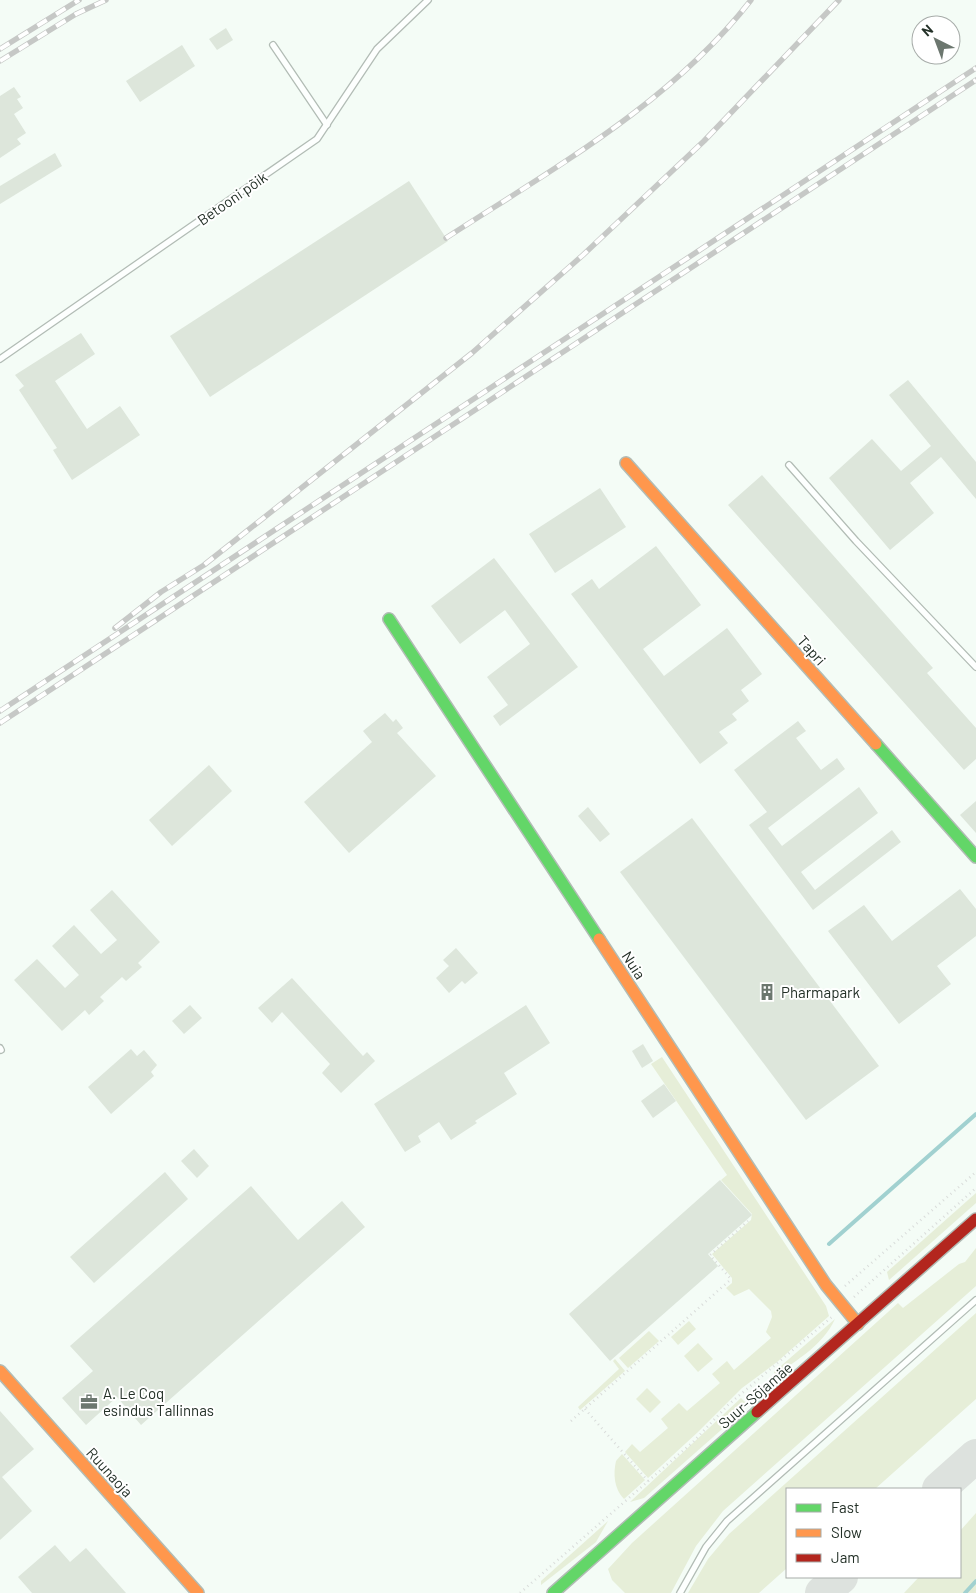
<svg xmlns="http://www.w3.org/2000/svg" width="976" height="1593" font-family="Barlow,sans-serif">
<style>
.green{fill:#e6eed8}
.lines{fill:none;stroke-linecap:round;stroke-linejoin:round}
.stream{stroke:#a1d1d0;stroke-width:4}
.taxiway{stroke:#dde2de;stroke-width:34}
.building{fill:#dde6db}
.lane-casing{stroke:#b2bcb5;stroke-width:8}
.fast-casing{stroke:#b2bcb5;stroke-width:14}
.slow-casing{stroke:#b2bcb5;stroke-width:14}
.jam-casing{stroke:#b2bcb5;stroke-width:14}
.path{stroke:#d9dcda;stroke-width:2.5;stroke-dasharray:1 4;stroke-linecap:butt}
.lane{stroke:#fdfffe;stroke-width:5.5}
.fast{stroke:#63d668;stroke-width:11}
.slow{stroke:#ff974d;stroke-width:11}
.jam{stroke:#b3261e;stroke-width:11}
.rail-casing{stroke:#c6c8c6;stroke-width:5.5}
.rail{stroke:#fff;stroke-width:4;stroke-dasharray:11;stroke-linecap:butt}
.labels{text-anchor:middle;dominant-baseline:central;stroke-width:4;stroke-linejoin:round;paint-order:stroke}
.street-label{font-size:15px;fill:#233027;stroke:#fff}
.poi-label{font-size:15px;fill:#233027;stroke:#fff;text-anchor:start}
</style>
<rect width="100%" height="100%" fill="#f4fcf6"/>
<g class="green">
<path d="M662 1057 826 1306 829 1316 777 1362 742 1388 698 1432 648 1478 625 1452 632 1444 640 1452 668 1428 661 1419 679 1403 687 1411 720 1383 712 1374 727 1361 734 1370 771 1338 766 1332 772 1317 771 1311 749 1289 734 1296 726 1288 732 1283V1278L712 1254 751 1220 752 1214 721 1180 727 1175 651 1064Z"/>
<path d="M976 1193V1203L889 1280 887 1272Z"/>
<path d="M976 1248V1286L723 1511 696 1546 671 1593H625L612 1580 608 1569 632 1543 898 1303 903 1308 959 1264 965 1262Z"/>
<path d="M976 1313V1399L875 1489H787V1568L759 1593H688L708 1559 729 1534Z"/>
<path d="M835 1319C823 1345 798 1359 775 1376L774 1372Z"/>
<path d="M689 1321 696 1329 678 1345 671 1337Z"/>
<path d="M649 1331 659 1341 628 1368 619 1358Z"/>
<path d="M698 1343 713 1359 698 1372 684 1356Z"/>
<path d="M615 1359 625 1371 580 1410 578 1407 619 1369 613 1361Z"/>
<path d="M647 1388 661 1402 650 1413 636 1399Z"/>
<path d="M741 1398 746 1403 729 1423 644 1498 630 1502Z"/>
<path d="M622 1454 645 1480 624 1499C614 1489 613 1474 616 1461Z"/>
<path d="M976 1513V1593H904L919 1577H960V1531Z"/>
<path d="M608 1521 596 1542 541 1585V1581Z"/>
</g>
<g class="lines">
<g class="stream">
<path d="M829 1244 976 1114"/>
<path d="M965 1593 976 1581"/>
</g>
<g class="taxiway">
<path d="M939 1489 976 1456"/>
<path d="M822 1593 841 1577"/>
</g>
</g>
<g class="building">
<path d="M226 28 233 40 217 50 209 39Z"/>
<path d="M182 45 195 66 140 102 126 81Z"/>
<path d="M14 87 21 97 17 99 23 108 14 114 26 133 17 139 21 144 0 158V96Z"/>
<path d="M55 153 62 166 0 204V186Z"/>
<path d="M409 181 448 241 210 397 170 336Z"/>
<path d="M81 333 95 354 55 381 87 429 120 406 140 435 72 480 53 450 57 448 19 390 24 386 15 375Z"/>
<path d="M908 380 976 462V499L941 457 910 483 934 513 890 550 829 478 872 439 901 471 931 446 889 395Z"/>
<path d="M762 475 933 668 927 673 976 728V759L964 770 728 505Z"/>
<path d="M600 488 626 527 555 573 529 534Z"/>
<path d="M656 546 701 605 643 649 664 676 727 628 762 674 741 690 749 701 732 714 737 720 719 732 728 743 700 764 571 594 592 579 599 589Z"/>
<path d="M494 558 578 667 500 726 493 716 508 705 487 677 530 644 505 610 460 644 431 606Z"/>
<path d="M385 713 393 722 396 719 403 728 397 733 436 776 349 853 304 802 372 742 363 731Z"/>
<path d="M798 721 806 731 796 738 821 770 837 758 845 769 768 828 782 846 859 787 878 813 801 872 815 890 892 830 901 842 813 910 749 825 767 812 734 770Z"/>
<path d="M209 765 232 791 172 846 149 820Z"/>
<path d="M976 801V833L960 815Z"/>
<path d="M588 807 610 834 600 842 578 816Z"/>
<path d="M692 818 879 1066 806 1120 620 872Z"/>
<path d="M960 889 976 909V936L937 966 951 984 899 1024 828 931 864 905 892 941Z"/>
<path d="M112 890 160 942 138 963 142 967 126 981 122 977 100 997 104 1001 89 1015 85 1010 62 1031 14 980 37 959 65 988 79 975 52 946 74 925 101 954 117 940 90 910Z"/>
<path d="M456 948 478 973 465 984 462 981 449 993 436 978 449 966 443 960Z"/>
<path d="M292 978 363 1056 367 1052 375 1061 341 1093 322 1073 330 1064 282 1012 272 1023 258 1008Z"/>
<path d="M190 1005 202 1018 184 1034 172 1021Z"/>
<path d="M526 1005 550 1043 504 1073 517 1094 475 1121 477 1123 451 1140 439 1122 418 1136 421 1142 405 1152 374 1104Z"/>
<path d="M643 1044 653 1061 642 1068 632 1051Z"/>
<path d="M131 1049 137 1056 144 1050 157 1065 151 1072 154 1076 111 1114 88 1087Z"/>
<path d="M664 1084 676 1101 653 1118 641 1101Z"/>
<path d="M194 1149 209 1166 197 1178 181 1161Z"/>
<path d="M165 1172 188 1199 94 1283 70 1257Z"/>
<path d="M720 1180 752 1215 708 1254 718 1266 610 1361 569 1314Z"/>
<path d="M251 1186 298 1240 342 1201 365 1227 141 1425 117 1397 86 1425 62 1398 93 1371 70 1346Z"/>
<path d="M0 1411 34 1449 2 1477 32 1511 0 1540Z"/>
<path d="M55 1545 70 1562 86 1548 126 1593H32L18 1577Z"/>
</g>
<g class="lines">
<g class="lane-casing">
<g id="lane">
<path d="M273 45 327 125"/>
<path d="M0 359 317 139 377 49 428 0"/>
<path d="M789 465 856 541 976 667"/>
<path d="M0 1048 1 1050"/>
<path d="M680 1593 706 1547 727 1521 976 1300"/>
</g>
</g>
<g class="fast-casing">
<g id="fast">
<path d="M389 619 599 939"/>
<path d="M876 744 976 857"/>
<path d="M553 1593 757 1412"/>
</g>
</g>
<g class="slow-casing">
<g id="slow">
<path d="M626 463 876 744"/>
<path d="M599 939 826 1285 858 1324"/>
<path d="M0 1371 198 1593"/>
</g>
</g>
<g class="jam-casing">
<path id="jam" d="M757 1412 976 1219"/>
</g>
<g class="path">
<path d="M845 1286 976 1172"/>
<path d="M854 1297 976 1188"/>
<path d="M585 1409 648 1481"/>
<path d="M571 1421 729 1281 730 1278 710 1255 748 1221"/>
<path d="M520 1593 693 1442 728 1405 833 1316"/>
</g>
<use href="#lane" class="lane"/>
<use href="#fast" class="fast"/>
<use href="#slow" class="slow"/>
<use href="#jam" class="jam"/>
<g class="rail-casing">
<g id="rail">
<path d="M0 49 79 0"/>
<path d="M0 61 76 14 106 0"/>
<path d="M446 238C554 168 671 103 751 0"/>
<path d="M115 628 161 592 204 565 472 353 583 255 704 141 839 0"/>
<path d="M0 711 976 68"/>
<path d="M0 723 976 80"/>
</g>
</g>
<use href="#rail" class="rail"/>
</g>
<defs>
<g id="building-bare" transform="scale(1.35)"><path d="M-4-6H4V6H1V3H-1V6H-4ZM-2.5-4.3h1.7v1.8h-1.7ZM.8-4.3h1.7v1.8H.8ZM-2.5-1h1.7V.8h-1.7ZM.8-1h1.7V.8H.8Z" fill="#6c776f" stroke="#fff" stroke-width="2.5" paint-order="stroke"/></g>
<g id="office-bare" transform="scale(1.35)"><path d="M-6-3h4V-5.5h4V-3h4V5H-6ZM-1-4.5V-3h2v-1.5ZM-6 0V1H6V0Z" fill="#6c776f" stroke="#fff" stroke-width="2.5" paint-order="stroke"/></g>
</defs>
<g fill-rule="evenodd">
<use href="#building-bare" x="767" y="992"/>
<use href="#office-bare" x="89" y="1402"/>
</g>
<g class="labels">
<g class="street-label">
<text transform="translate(232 198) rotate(-35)">Betooni põik</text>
<text transform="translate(812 650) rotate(48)">Tapri</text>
<text transform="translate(634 965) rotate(57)">Nuia</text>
<text transform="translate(755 1395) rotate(-41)">Suur-Sõjamäe</text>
<text transform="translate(110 1472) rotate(48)">Ruunaoja</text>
</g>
<g class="poi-label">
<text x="781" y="992">Pharmapark</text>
<text x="103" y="1393">A. Le Coq<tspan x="103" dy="17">esindus Tallinnas</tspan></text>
</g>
</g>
<rect x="786" y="1488" width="175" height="90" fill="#ffffff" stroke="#a7aca9"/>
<rect x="796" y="1504" width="25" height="8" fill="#63d668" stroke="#a7aca9"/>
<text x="831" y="1513" font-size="15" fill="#233027">Fast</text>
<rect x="796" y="1529" width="25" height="8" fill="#ff974d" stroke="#a7aca9"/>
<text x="831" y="1538" font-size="15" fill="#233027">Slow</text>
<rect x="796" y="1554" width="25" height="8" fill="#b3261e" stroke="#a7aca9"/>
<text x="831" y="1563" font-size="15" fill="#233027">Jam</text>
<g transform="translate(936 40) rotate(318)"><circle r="24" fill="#ffffff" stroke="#a7aca9"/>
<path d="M0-4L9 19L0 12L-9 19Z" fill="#6c776f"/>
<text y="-8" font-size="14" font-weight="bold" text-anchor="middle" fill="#233027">N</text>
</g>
</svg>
